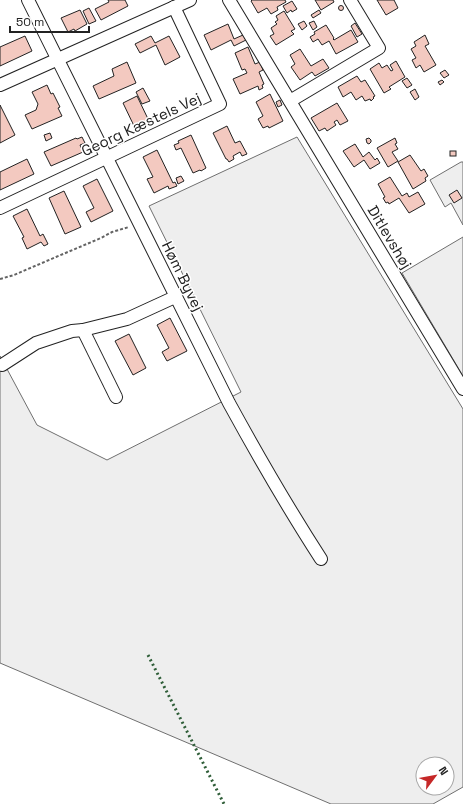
<svg xmlns="http://www.w3.org/2000/svg" width="463" height="804" font-family="'Space Grotesk',sans-serif">
<style>
.green{fill:#eee;stroke:#6f6f6f;fill-rule:evenodd}
.building{fill:#f3c9c0;stroke:#222}
.lines{fill:none;stroke-linecap:round;stroke-linejoin:round}
.minor-casing{stroke:#222;stroke-width:14}
.path{stroke:#646464;stroke-width:2;stroke-dasharray:3 2;stroke-linecap:butt}
.minor{stroke:#fff;stroke-width:12}
.hedge{stroke:#2f5e38;stroke-width:3;stroke-dasharray:2 3;stroke-linecap:butt}
.labels{text-anchor:middle;dominant-baseline:central;stroke-width:3;stroke-linejoin:round;paint-order:stroke}
.street-label{font-size:15px;fill:#222;stroke:#fff}
</style>
<rect width="100%" height="100%" fill="#fff"/>
<g class="green">
<path d="M297 137 463 409V787L433 804H331L0 663V356L37 425 107 460 241 392 149 206ZM423 764H447V788H423Z"/>
<path d="M461 162H463V225L451 203 445 207 430 180Z"/>
<path d="M463 237V376L402 273Z"/>
</g>
<g class="building">
<path d="M108 0H125L128 6 101 20 95 9 109 2Z"/>
<path d="M252 0H285L286 2 277 7 278 10 271 14 267 8 258 13 251 1Z"/>
<path d="M315 0H333L334 2 321 10Z"/>
<path d="M377 0H394L398 8 386 15Z"/>
<path d="M292 1 297 9 292 12 291 10 287 13 283 6Z"/>
<circle cx="341" cy="8" r="2.5"/>
<path d="M89 8 96 21 89 24 83 11Z"/>
<path d="M80 10 87 24 75 31 74 29 68 32 61 18Z"/>
<path d="M319 10 321 13 313 18 311 15Z"/>
<path d="M284 11 295 29 291 31 294 34 276 45 270 36 274 34 271 28 277 24 275 22 278 20 276 16Z"/>
<path d="M304 21 307 26 302 30 298 24Z"/>
<path d="M314 21 317 27 313 30 309 23Z"/>
<path d="M355 23 362 34 357 37 351 26Z"/>
<path d="M228 24 234 39 243 35 246 40 234 46 231 40 211 50 204 35Z"/>
<path d="M326 25 334 38 333 39 334 40 351 30 358 42 336 54 329 41 322 45 318 39 313 42 310 37 315 34 314 32Z"/>
<path d="M425 35 429 44 425 46 436 65 424 72 420 65 416 68 412 60 416 58 411 49 416 46 414 42Z"/>
<path d="M25 36 32 51 0 66V47Z"/>
<path d="M151 36 155 43 169 36 180 57 165 65 156 45 140 53 135 44Z"/>
<path d="M248 47 255 64 260 62 263 70 259 72 264 84 262 85 263 88 259 90 258 86 240 94 233 79 247 73 245 69 242 70 235 53Z"/>
<path d="M300 49 311 66 323 59 329 68 315 76 312 72 300 80 291 67 295 64 290 55Z"/>
<path d="M396 61 405 77 389 87 391 89 384 93 370 69 379 63 382 68 387 65 391 71 393 70 390 65Z"/>
<path d="M127 62 136 83 99 99 93 86 114 76 112 69Z"/>
<path d="M445 70 449 75 444 78 440 73Z"/>
<path d="M357 76 361 82 365 80 375 96 373 97 374 98 371 101 370 99 365 101 362 96 356 100 351 92 343 97 338 87Z"/>
<path d="M407 78 412 85 407 88 402 81Z"/>
<path d="M442 80 444 82 440 85 438 82Z"/>
<path d="M47 85 51 94 53 93 60 107 58 108 62 116 32 129 25 115 36 110 38 104 32 92Z"/>
<path d="M143 88 150 101 142 104 136 92Z"/>
<path d="M415 89 419 97 415 100 410 92Z"/>
<path d="M270 94 283 121 269 128 268 126 263 128 258 119 263 116 256 102Z"/>
<path d="M137 96 149 121 135 128 123 103Z"/>
<path d="M280 100 282 105 278 107 276 102Z"/>
<path d="M337 103 348 121 340 125 337 120 334 122 336 125 327 131 325 128 319 131 311 118Z"/>
<path d="M0 105 15 135 0 143Z"/>
<path d="M227 126 235 143 240 141 247 154 242 156 240 152 233 156 234 159 229 162 227 159H226L213 133Z"/>
<path d="M50 133 52 138 46 141 44 135Z"/>
<path d="M191 135 206 168 201 171 200 170 193 173 181 148 176 150 174 145 179 143 178 141Z"/>
<path d="M82 137 85 143 80 145 83 152 51 166 44 152 76 138 77 139Z"/>
<path d="M369 138 371 140V142L369 144 367 143 366 139Z"/>
<path d="M395 138 397 143 395 144 398 149 392 152 398 161 388 167 377 148Z"/>
<path d="M355 144 363 157 369 152 375 160 377 158 380 163 370 169 364 160 354 167 343 151Z"/>
<path d="M157 150 173 183 175 182 177 186 169 189 168 186 154 193 147 179 153 177 143 157Z"/>
<rect x="450" y="151" width="6" height="5"/>
<path d="M410 155 421 171 424 169 428 176 425 178 426 181 413 189 398 162Z"/>
<path d="M27 159 34 174 0 190V172Z"/>
<path d="M181 176 184 181 178 184 176 178Z"/>
<path d="M390 177 402 196 407 193 409 197 418 192 425 204 409 213 399 198 389 204 388 202 386 203 383 198 385 197 378 184Z"/>
<path d="M97 179 113 211 91 222 86 212 94 208 83 186Z"/>
<path d="M457 190 462 198 454 203 449 195Z"/>
<path d="M64 191 81 227 65 234 49 198Z"/>
<path d="M27 209 40 236 43 234 48 244 44 246 41 242 27 249 22 238 24 237 13 216Z"/>
<path d="M170 318 187 351 167 361 162 352 169 348 157 325Z"/>
<path d="M129 334 146 368 133 375 115 341Z"/>
</g>
<g class="lines">
<g class="minor-casing">
<g id="minor">
<path d="M28 0 229 403C258 456 288 508 321 559"/>
<path d="M229 0 463 389"/>
<path d="M0 85 190 0"/>
<path d="M290 101 379 48 350 0"/>
<path d="M0 208 220 104 174 7"/>
<path d="M83 330 116 397"/>
<path d="M2 365 36 343 72 331 83 330 127 319 175 297"/>
</g>
</g>
<path class="path" d="M0 279 14 275 56 257 101 238 112 232 129 227"/>
<use href="#minor" class="minor"/>
<path class="hedge" d="M148 655 224 804"/>
</g>
<g class="labels">
<g class="street-label">
<text transform="translate(141 124) rotate(-25)">Georg Kæstels Vej</text>
<text transform="translate(390 237) rotate(59)">Ditlevshøj</text>
<text transform="translate(183 276) rotate(64)">Høm Byvej</text>
</g>
</g>
<g transform="translate(435 776) rotate(58)"><circle r="19" fill="#ffffff" stroke="#a7a7a7"/>
<path d="M0-3L7 15L0 10L-7 15Z" fill="#c62828"/>
<text y="-6" font-size="11" font-weight="bold" text-anchor="middle" fill="#222222">N</text>
</g>
<path d="M10 26v6h79v-6" fill="none" stroke="#222222" stroke-width="2"/>
<text x="16" y="26" font-size="12" fill="#222222" stroke="#ffffff" stroke-width="3" paint-order="stroke">50 m</text>
</svg>
